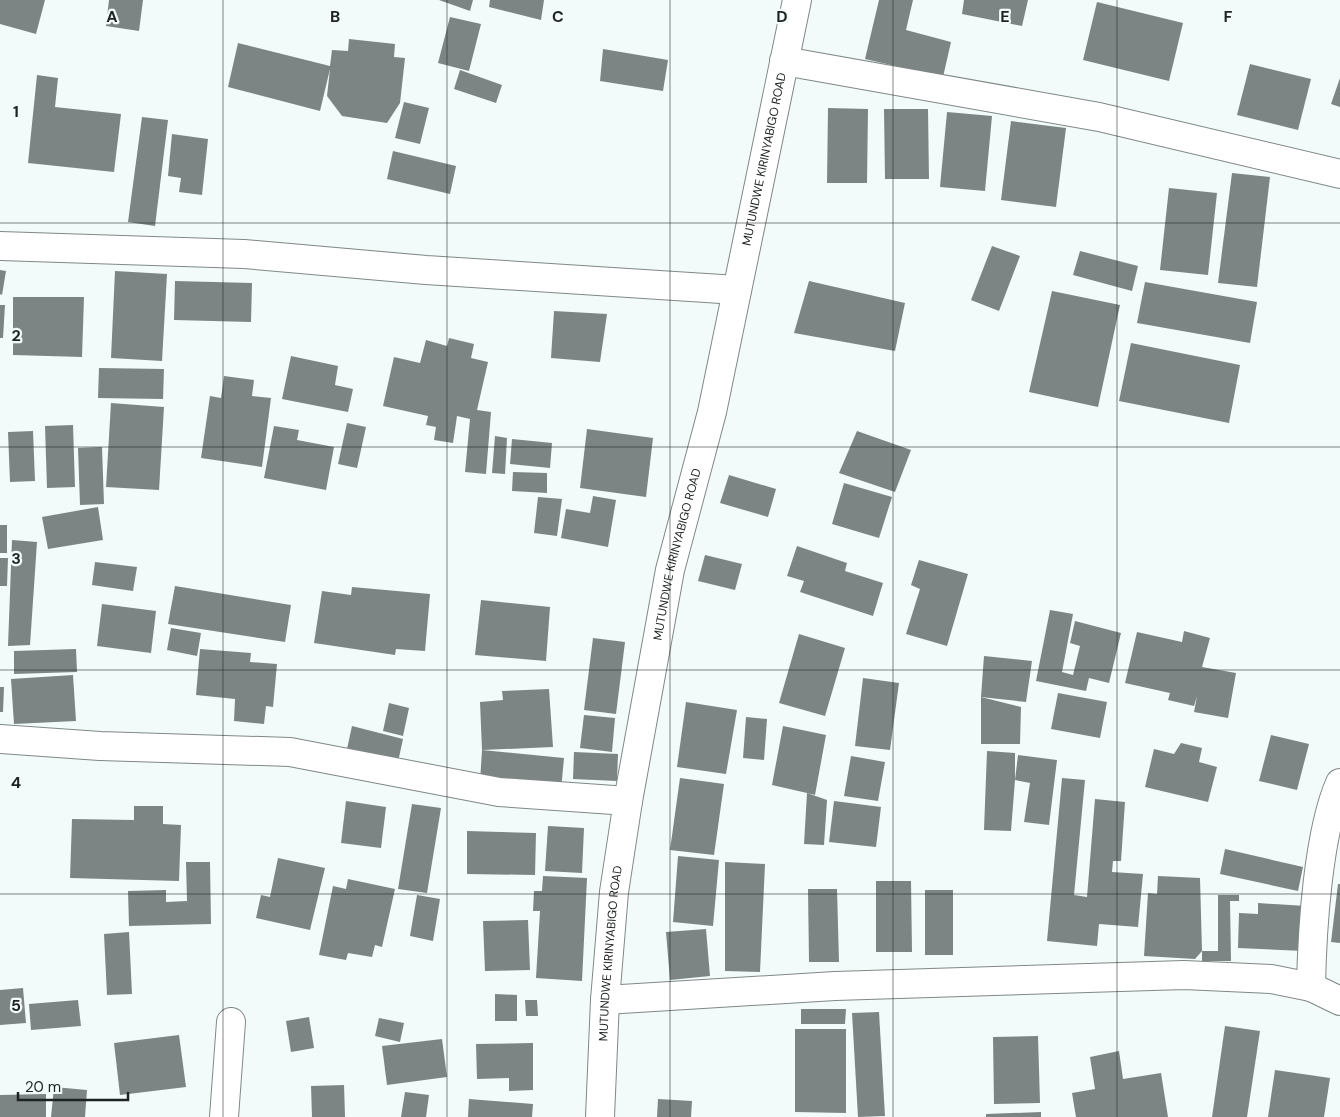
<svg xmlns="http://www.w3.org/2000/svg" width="1340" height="1117" font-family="'DM Sans',sans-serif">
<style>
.building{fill:#7d8584}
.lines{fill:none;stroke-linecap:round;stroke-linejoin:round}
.street-casing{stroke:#808887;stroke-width:30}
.secondary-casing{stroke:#808887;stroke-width:30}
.street{stroke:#fff;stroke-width:28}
.secondary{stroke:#fff;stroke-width:28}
.grid{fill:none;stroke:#1f2222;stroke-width:1;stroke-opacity:0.55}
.labels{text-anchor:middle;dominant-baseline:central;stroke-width:4.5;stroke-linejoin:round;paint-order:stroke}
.street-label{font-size:12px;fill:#1f2222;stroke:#f2fbfa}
.grid-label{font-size:16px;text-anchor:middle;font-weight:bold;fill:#1f2222;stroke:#f2fbfa;stroke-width:4.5;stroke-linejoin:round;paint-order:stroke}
</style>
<rect width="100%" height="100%" fill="#f2fbfa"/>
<g class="building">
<path d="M0 0H45L36 34 0 24Z"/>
<path d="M109 0H143L139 31 106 26Z"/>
<path d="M439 0H473L470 11Z"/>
<path d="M490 0H544L541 20 489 7Z"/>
<path d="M879 0H913L906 30 951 42 943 77 865 59Z"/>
<path d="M964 0H1028L1022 26 962 14Z"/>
<path d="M1097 2 1183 23 1169 81 1083 60Z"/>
<path d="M450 17 481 24 469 71 438 63Z"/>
<path d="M349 39 395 44 394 57 405 58 400 103 387 123 342 116 327 96 330 69 320 111 228 87 238 43 330 66 332 50 348 51Z"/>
<path d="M603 49 668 60 663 91 600 81Z"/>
<path d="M1250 64 1311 79 1298 130 1237 115Z"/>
<path d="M460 70 502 85 496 103 454 89Z"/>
<path d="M37 75 58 78 55 107 121 114 114 172 28 163Z"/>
<path d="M1340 78V107L1331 104Z"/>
<path d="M404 102 429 108 420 144 395 138Z"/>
<path d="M828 108 868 109 867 183H827Z"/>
<path d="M884 109H928L929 179H885Z"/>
<path d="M947 112 992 116 985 191 940 187Z"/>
<path d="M142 117 168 120 155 226 128 222Z"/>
<path d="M1011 121 1066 128 1056 207 1001 200Z"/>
<path d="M172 134 208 139 202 195 179 192 181 178 168 176Z"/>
<path d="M393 151 456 166 450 194 387 179Z"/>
<path d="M1232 173 1270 177 1257 287 1218 283Z"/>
<path d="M1169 188 1217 193 1208 275 1160 270Z"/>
<path d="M992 246 1020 256 999 311 971 300Z"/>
<path d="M1080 251 1138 266 1132 291 1073 275Z"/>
<path d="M0 270 6 271 2 295 0 294Z"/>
<path d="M115 271 167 274 162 361 111 358Z"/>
<path d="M175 281 252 283 251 322 174 320Z"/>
<path d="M809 281 905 303 895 351 794 333Z"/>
<path d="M1145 282 1257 302 1250 343 1137 323Z"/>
<path d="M1052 291 1120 305 1098 407 1029 392Z"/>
<path d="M13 297H84L82 357 13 355Z"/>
<path d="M0 305H5L3 338H0Z"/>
<path d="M554 311 607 314 600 362 551 358Z"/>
<path d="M449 338 474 344 471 358 488 362 477 410 491 412 486 474 465 472 470 419 457 416 453 443 434 440 436 427 426 425 428 416 383 406 394 357 420 363 426 340 447 346Z"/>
<path d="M1131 343 1240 365 1229 423 1119 401Z"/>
<path d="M291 356 338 366 335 385 353 389 348 412 282 399Z"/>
<path d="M99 368 164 369 163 399 98 398Z"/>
<path d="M224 376 254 380 252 396 271 398 262 467 201 458 210 396 221 398Z"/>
<path d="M111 403 164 407 159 490 106 487Z"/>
<path d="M347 423 366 427 357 468 338 464Z"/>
<path d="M73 425 75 487 47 488 45 426Z"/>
<path d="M274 426 299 430 297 440 334 447 326 490 264 478Z"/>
<path d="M587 429 653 438 646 497 580 488Z"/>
<path d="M33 431 35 481 10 482 8 432Z"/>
<path d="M857 431 911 450 895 492 839 473Z"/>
<path d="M495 436 507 438 505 474 492 473Z"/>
<path d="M512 439 552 443 550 468 510 464Z"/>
<path d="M102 447 104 504 80 505 78 448Z"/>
<path d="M513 472 547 473V493L512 491Z"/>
<path d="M729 475 776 489 768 517 720 503Z"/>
<path d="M844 483 892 497 879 538 832 524Z"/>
<path d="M593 496 616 500 608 547 561 538 566 509 590 513Z"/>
<path d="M538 497 562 499 557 536 534 533Z"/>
<path d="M98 507 103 540 48 549 42 517Z"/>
<rect x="0" y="525" width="7" height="28"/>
<path d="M12 540 37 542 30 645 8 646Z"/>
<path d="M797 546 847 563 845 571 883 583 873 616 800 592 804 581 787 576Z"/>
<path d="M705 555 742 564 735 590 698 581Z"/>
<path d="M0 558H8L7 586H0Z"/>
<path d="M919 560 968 574 947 646 906 634 920 589 911 585Z"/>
<path d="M95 562 137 567 133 591 92 585Z"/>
<path d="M175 586 291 605 285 642 168 624Z"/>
<path d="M352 587 430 594 425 651 396 649 395 655 314 643 322 591 351 595Z"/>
<path d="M481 600 550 607 546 661 475 655Z"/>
<path d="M102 604 156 611 151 653 97 646Z"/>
<path d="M1050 610 1073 614 1062 672 1073 675 1080 646 1070 643 1075 621 1121 633 1109 683 1089 678 1086 691 1036 681Z"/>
<path d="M171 628 201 633 197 656 167 650Z"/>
<path d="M1184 631 1210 638 1202 667 1236 673 1228 718 1194 712 1197 696 1194 706 1168 700 1170 693 1125 683 1137 632 1182 642Z"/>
<path d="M799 634 845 648 825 716 779 703Z"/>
<path d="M593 638 625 642 616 714 584 710Z"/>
<path d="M76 649 77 672 14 674V651Z"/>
<path d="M200 649 251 653 250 662 277 664 273 707 266 706 264 724 234 721 235 699 196 695Z"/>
<path d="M984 656 1032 661 1026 702 981 697Z"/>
<path d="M73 675 76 721 14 724 11 679Z"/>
<path d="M863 678 899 683 890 750 855 746Z"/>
<path d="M0 687H4L3 712H0Z"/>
<path d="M549 689 553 747 482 750 480 702 503 700 502 691Z"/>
<path d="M1058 693 1107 702 1100 738 1051 729Z"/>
<path d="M981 697 1021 707 1020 744H981Z"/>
<path d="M686 702 737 710 726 774 677 767Z"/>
<path d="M389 703 409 708 403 736 383 731Z"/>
<path d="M584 715 615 718 612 752 580 748Z"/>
<path d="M746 717 767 719 764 760 743 758Z"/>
<path d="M352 726 403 739 398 762 347 749Z"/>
<path d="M783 726 826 735 815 795 807 793 827 800 824 845 804 844 807 793 772 785Z"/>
<path d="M1271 735 1309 744 1297 790 1259 781Z"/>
<path d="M1181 743 1202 748 1199 762 1217 767 1208 802 1145 787 1154 749 1174 754Z"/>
<path d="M482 750 564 758 561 790 480 782Z"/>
<path d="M987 751 1015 753V780L1018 755 1057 760 1049 825 1024 822 1030 783 1015 780 1011 831 984 830Z"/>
<path d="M574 752 618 754 617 781 573 779Z"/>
<path d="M851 756 885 762 878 801 844 796Z"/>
<path d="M680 778 724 784 714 855 670 850Z"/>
<path d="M1062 778 1085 780 1074 895 1087 897 1095 799 1125 802 1121 861H1113L1112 872 1143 874 1138 927 1099 924 1097 946 1047 941Z"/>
<path d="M346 801 386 807 381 848 341 843Z"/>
<path d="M834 801 881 807 876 847 829 842Z"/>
<path d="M412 804 441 808 427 893 398 889Z"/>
<path d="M134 806H163V824L181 825 179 881 70 878 72 819 134 820Z"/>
<path d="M548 826 584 828 582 873 545 871Z"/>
<path d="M467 831 536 833 535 875 467 874Z"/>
<path d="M1225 849 1303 867 1298 891 1220 874Z"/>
<path d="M678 856 719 860 713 926 673 922Z"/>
<path d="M278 858 325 868 310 930 256 918 261 895 270 897Z"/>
<path d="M186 862H210L211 924 129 926 128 891 166 890V902L187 901Z"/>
<path d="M725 862 765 864 760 972 725 971Z"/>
<path d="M543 876 587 878 582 981 536 978 540 911H533L534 891H542Z"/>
<path d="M1158 876 1200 878 1202 951 1195 959 1144 956 1148 893 1157 894Z"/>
<path d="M348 879 395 889 382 947 375 945 372 957 348 953 346 960 319 955 333 886 346 889Z"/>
<path d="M876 881H911L912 952H876Z"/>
<path d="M1338 884H1340V943L1331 942Z"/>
<path d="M808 889H837L839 962H809Z"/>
<rect x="925" y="890" width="28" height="65"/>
<path d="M417 895 440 899 433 941 410 936Z"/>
<path d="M1218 895H1239V901H1230L1231 961H1202V951H1218Z"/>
<path d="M1258 903 1306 906 1303 951 1238 948 1239 913 1258 914Z"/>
<path d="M528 920 530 970 485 971 483 921Z"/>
<path d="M706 929 710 976 670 980 666 932Z"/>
<path d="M129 932 132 994 107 995 104 934Z"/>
<path d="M23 988 26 1023 0 1025V990Z"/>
<path d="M495 994 517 995V1021H495Z"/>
<path d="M78 1000 81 1026 31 1030 29 1004Z"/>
<path d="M525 1000H537L538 1016H526Z"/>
<path d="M801 1009H846L845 1024H801Z"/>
<path d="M879 1012 885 1116 858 1117 852 1013Z"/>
<path d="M309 1017 314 1048 291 1052 286 1021Z"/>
<path d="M379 1018 404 1023 400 1042 375 1036Z"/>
<path d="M1225 1026 1260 1031 1247 1117H1212Z"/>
<path d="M795 1029H846V1113L795 1112Z"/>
<path d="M179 1035 186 1087 120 1095 114 1043Z"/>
<path d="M1038 1036 1040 1103 994 1104 993 1037Z"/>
<path d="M442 1039 447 1077 387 1085 382 1046Z"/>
<path d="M533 1043V1090L509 1091V1078L477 1079 476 1044Z"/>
<path d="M1119 1051 1123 1079 1161 1073 1168 1117H1076L1072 1093 1095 1089 1090 1057Z"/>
<path d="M1275 1070 1330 1078 1324 1117H1268Z"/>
<path d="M344 1085 345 1117H312L311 1086Z"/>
<path d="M54 1087 87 1090 85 1117H51Z"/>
<path d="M405 1092 429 1095 426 1117H401Z"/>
<path d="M46 1094V1117H0V1095Z"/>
<path d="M469 1099 533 1104 532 1117H468Z"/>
<path d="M658 1099 692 1101 691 1117H657Z"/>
<path d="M1041 1112V1117H986V1114Z"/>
</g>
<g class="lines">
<g class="street-casing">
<g id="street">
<path d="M784 61 1099 117 1340 174"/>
<path d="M0 246 244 254 426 270 737 290"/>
<path d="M0 739 100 746 290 752 499 792 628 801"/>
<path d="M1311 987C1312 931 1318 833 1340 783"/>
<path d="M605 1000 835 986 1184 975 1271 979 1311 987 1340 1001"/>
<path d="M224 1117 231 1022"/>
</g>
</g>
<g class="secondary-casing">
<g id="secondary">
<path id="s1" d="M600 1117 605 1000 614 892 628 801 670 570 712 412 797 0"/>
</g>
</g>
<use href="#street" class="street"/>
<use href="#secondary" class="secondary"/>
</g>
<path class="grid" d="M223 0V1117M447 0V1117M670 0V1117M893 0V1117M1117 0V1117M0 223H1340M0 447H1340M0 670H1340M0 894H1340"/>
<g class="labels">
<g class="street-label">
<text stroke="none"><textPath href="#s1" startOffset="974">MUTUNDWE KIRINYABIGO ROAD</textPath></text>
<text stroke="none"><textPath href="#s1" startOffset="569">MUTUNDWE KIRINYABIGO ROAD</textPath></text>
<text stroke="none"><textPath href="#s1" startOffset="164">MUTUNDWE KIRINYABIGO ROAD</textPath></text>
</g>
</g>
<g class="grid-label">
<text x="112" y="22">A</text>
<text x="335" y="22">B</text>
<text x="558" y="22">C</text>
<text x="782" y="22">D</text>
<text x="1005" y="22">E</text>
<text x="1228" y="22">F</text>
<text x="16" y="117">1</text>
<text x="16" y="341">2</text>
<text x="16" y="564">3</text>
<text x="16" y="788">4</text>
<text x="16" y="1011">5</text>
</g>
<path d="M18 1092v8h110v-8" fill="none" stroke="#1f2222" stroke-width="2.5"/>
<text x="25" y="1092" font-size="15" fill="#1f2222" stroke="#f2fbfa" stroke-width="4" paint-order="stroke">20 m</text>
</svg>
